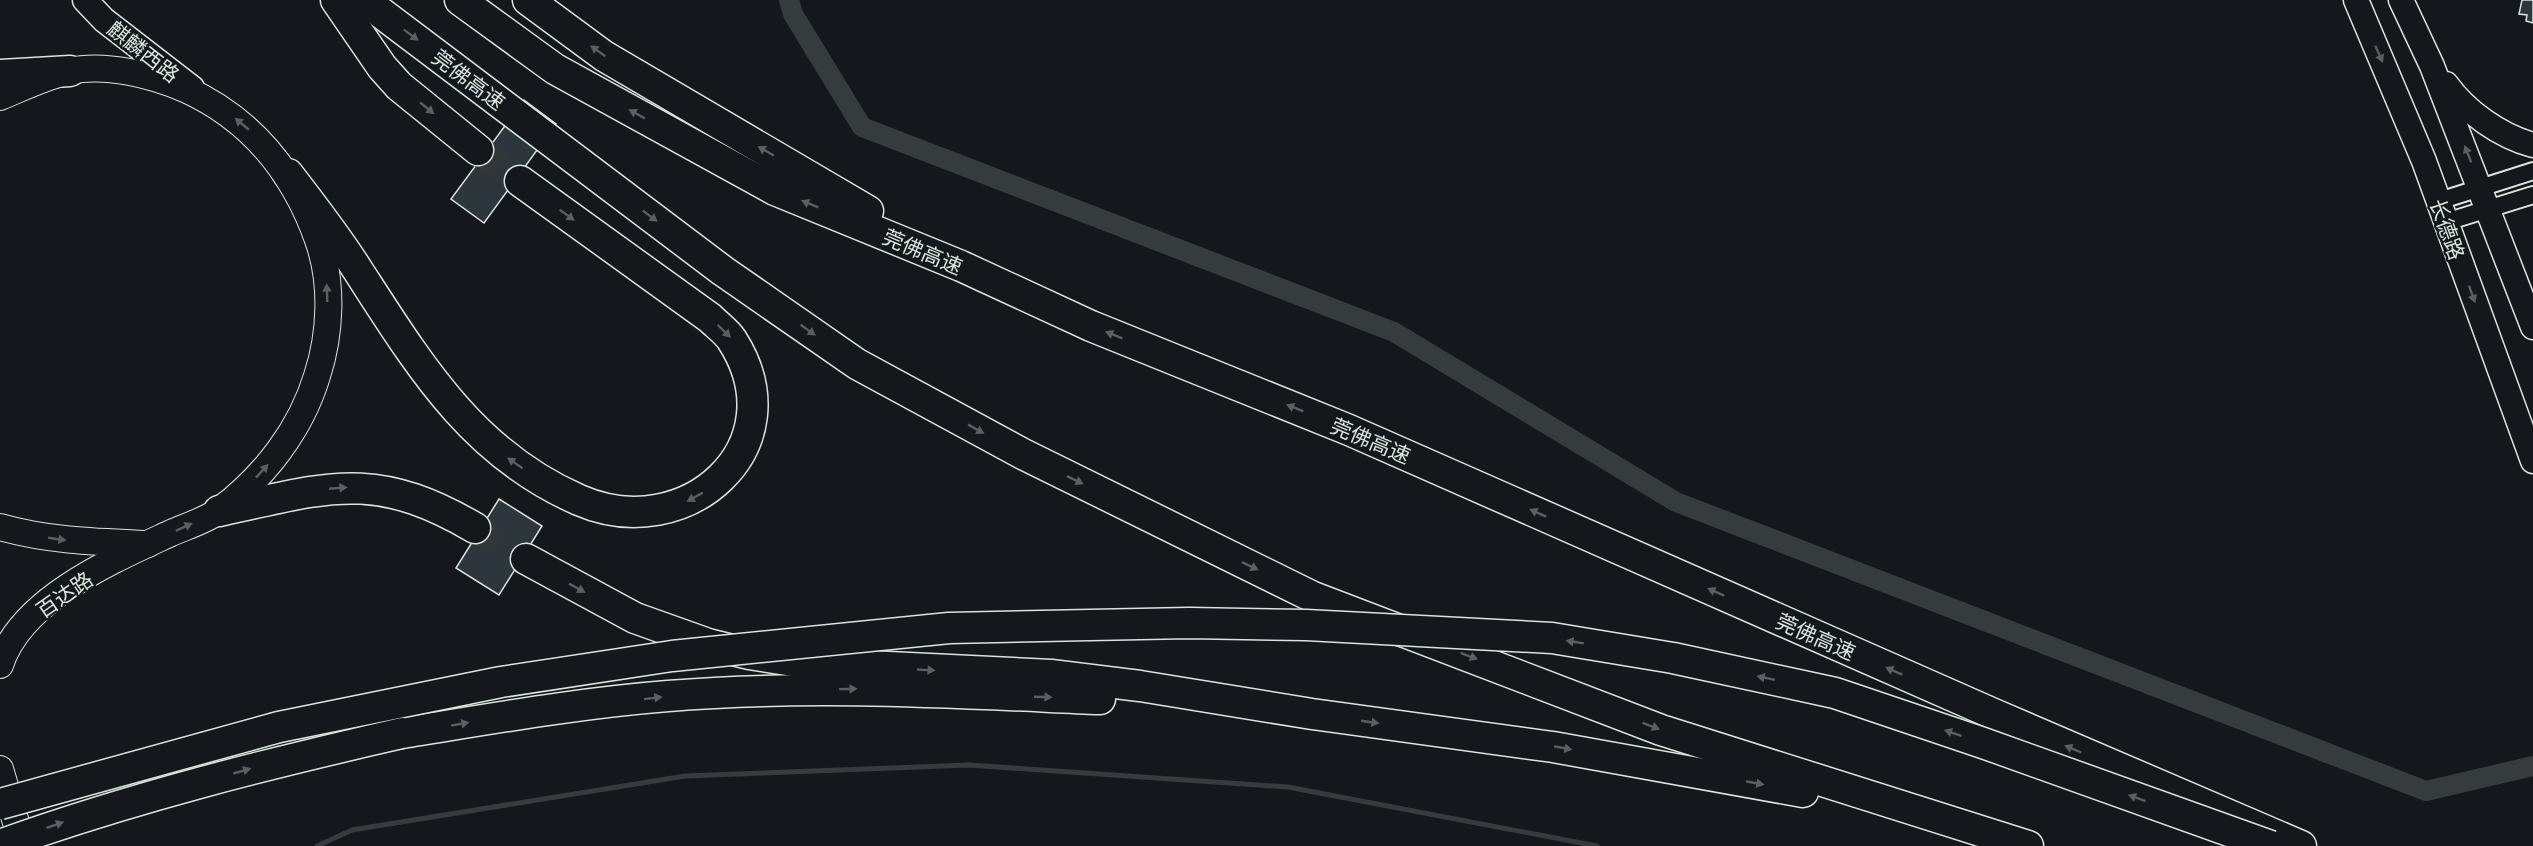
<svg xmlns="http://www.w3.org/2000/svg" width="2533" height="846" font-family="'Exo 2','Noto Sans SC',sans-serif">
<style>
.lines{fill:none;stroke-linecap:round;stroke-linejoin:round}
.stream{stroke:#363b3e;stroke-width:5}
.canal{stroke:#363b3e;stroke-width:20}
.building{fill:#2c363c;stroke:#d8e6dc;stroke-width:1.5}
.motorway-tunnel{stroke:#313739;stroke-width:30;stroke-dasharray:30 15;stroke-linecap:butt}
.minor-casing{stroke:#d8e6dc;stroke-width:20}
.secondary-casing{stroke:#d8e6dc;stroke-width:27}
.primary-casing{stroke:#d8e6dc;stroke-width:28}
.motorway-casing{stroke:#d8e6dc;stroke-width:33}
.minor{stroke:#14181c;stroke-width:16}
.secondary{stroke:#14181c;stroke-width:24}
.primary{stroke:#14181c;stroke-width:26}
.motorway{stroke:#14181c;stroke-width:30}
.motorway-bridge-casing{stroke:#d8e6dc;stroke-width:33;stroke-linecap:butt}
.motorway-bridge{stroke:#14181c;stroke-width:30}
.oneway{fill:#59605f}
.labels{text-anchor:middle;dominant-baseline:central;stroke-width:4.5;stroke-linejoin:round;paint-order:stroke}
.street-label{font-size:21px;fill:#d8e6dc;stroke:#14181c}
</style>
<rect width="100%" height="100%" fill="#14181c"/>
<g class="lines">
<path class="stream" d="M317 846 352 830 685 776 969 765 1288 787 1597 846"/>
<path class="canal" d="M789 0 793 14 862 127 1394 332 1676 502 2426 791 2533 766"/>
</g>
<g class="building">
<path d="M2522 0H2533V23L2526 21 2527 15 2519 14Z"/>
<path d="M524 100 556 124 484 223 451 199Z"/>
<path d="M499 499 542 526 499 595 456 568Z"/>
</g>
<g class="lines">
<g class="motorway-tunnel">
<path d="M478 150 520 181"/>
<path d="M475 528 526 559"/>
</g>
<g class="minor-casing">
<g id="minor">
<path d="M2439 201 2533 171"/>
<path d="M2446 222 2533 195"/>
</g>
</g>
<g class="secondary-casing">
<g id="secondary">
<path d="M85 0 104 20 192 88"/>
<path d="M2356 0 2424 161 2533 461"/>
<path d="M2401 0 2432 66 2533 327"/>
<path d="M2446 84C2466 112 2500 136 2533 145"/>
</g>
</g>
<g class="primary-casing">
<g id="primary">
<path d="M0 97C22 88 46 76 69 71 106 63 152 75 185 89 251 119 294 172 318 240 333 282 331 333 317 376 301 429 265 476 220 510 207 520 187 526 171 533 113 560 21 599 0 665"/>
<path d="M0 527C49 541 97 542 148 544"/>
<path d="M0 769 23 846"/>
</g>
</g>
<g class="motorway-casing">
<g id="motorway">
<path d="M336 0 382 67 399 86 478 150"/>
<path d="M364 0 723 271 857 364 1023 454 1313 597 1661 730 2028 846"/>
<path d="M460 0 555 69 775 190 961 266 1091 326 1349 430 1996 715 2301 846"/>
<path d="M528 0 604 56 868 211"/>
<path d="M0 75 70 71"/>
<path d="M288 174C312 205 336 236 357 269 418 363 471 453 579 500 686 547 800 446 732 340 727 332 717 325 710 318L520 181"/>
<path d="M219 511C327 488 373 468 475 528"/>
<path d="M526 559 635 618 708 644 749 654 806 663 1051 675 1140 686 1312 714 1553 747 1803 792"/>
<path d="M402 733C490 719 579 703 668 696 812 684 956 693 1100 699"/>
</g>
</g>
<use href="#minor" class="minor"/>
<use href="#secondary" class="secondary"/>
<use href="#primary" class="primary"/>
<use href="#motorway" class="motorway"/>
<g class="motorway-bridge-casing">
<g id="motorway-bridge">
<path d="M0 804 279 727 501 682 672 656 949 628 1189 623 1306 625 1552 638 1673 658 1835 693 1983 743 2271 846"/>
<path d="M0 845C131 798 266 764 402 733"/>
</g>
</g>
<use href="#motorway-bridge" class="motorway-bridge"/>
</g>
<defs><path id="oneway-solid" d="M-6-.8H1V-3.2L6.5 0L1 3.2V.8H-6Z" transform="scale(1.5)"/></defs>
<g class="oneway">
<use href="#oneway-solid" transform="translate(411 35) rotate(37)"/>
<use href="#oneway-solid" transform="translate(598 51) rotate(-144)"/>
<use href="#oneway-solid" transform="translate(2379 54) rotate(66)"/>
<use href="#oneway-solid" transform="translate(427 108) rotate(39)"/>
<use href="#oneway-solid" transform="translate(637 114) rotate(-151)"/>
<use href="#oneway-solid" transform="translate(242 124) rotate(-140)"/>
<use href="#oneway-solid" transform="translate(766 151) rotate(-150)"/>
<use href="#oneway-solid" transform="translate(2468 154) rotate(-111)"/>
<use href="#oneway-solid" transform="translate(810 204) rotate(-158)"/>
<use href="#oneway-solid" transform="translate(567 215) rotate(36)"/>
<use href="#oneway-solid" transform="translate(650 216) rotate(37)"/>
<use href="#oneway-solid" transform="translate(327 293) rotate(-92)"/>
<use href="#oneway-solid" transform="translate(2472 294) rotate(70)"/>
<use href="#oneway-solid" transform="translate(808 330) rotate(35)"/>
<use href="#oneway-solid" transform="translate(724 331) rotate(44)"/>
<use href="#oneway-solid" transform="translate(1114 335) rotate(-158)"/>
<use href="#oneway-solid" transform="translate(1295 408) rotate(-158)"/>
<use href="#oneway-solid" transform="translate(976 429) rotate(29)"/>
<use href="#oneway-solid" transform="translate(515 463) rotate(-145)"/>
<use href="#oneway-solid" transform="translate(262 471) rotate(-47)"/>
<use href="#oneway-solid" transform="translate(1075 480) rotate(26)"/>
<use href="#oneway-solid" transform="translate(338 488) rotate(-5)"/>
<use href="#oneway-solid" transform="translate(695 497) rotate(151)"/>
<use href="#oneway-solid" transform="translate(1538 513) rotate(-156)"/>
<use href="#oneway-solid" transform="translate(184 527) rotate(-25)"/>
<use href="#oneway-solid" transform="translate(57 539) rotate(8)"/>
<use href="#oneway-solid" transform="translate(1250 566) rotate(26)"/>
<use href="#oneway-solid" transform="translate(577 588) rotate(29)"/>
<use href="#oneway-solid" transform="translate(1716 592) rotate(-156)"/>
<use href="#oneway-solid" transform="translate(1575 642) rotate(-171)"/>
<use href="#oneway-solid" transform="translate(1469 656) rotate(21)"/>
<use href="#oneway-solid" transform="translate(926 670) rotate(3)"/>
<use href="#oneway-solid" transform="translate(1894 671) rotate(-156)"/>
<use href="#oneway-solid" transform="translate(1766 678) rotate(-168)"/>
<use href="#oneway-solid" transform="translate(848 689) rotate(-1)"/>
<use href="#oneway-solid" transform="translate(1043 697) rotate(2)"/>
<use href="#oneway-solid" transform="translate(653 698) rotate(-7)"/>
<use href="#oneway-solid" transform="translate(1370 722) rotate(8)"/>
<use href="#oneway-solid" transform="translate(460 724) rotate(-10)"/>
<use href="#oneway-solid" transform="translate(1651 726) rotate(21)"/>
<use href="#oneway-solid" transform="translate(1953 733) rotate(-161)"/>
<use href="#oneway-solid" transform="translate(1563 748) rotate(10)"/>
<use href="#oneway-solid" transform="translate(2073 749) rotate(-157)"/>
<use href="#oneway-solid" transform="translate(242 771) rotate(-16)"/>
<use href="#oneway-solid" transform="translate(1755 783) rotate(11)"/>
<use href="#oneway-solid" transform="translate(2137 798) rotate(-160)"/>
<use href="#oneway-solid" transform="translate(55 825) rotate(-19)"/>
</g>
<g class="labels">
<g class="street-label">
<text transform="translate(144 51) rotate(38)">麒麟西路</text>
<text transform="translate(469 79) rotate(37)">莞佛高速</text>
<text transform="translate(2448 229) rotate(70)">长德路</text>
<text transform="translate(923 251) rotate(23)">莞佛高速</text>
<text transform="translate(1371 440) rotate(23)">莞佛高速</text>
<text transform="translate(64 594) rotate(-35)">百达路</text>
<text transform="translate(1816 636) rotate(24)">莞佛高速</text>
</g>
</g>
</svg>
